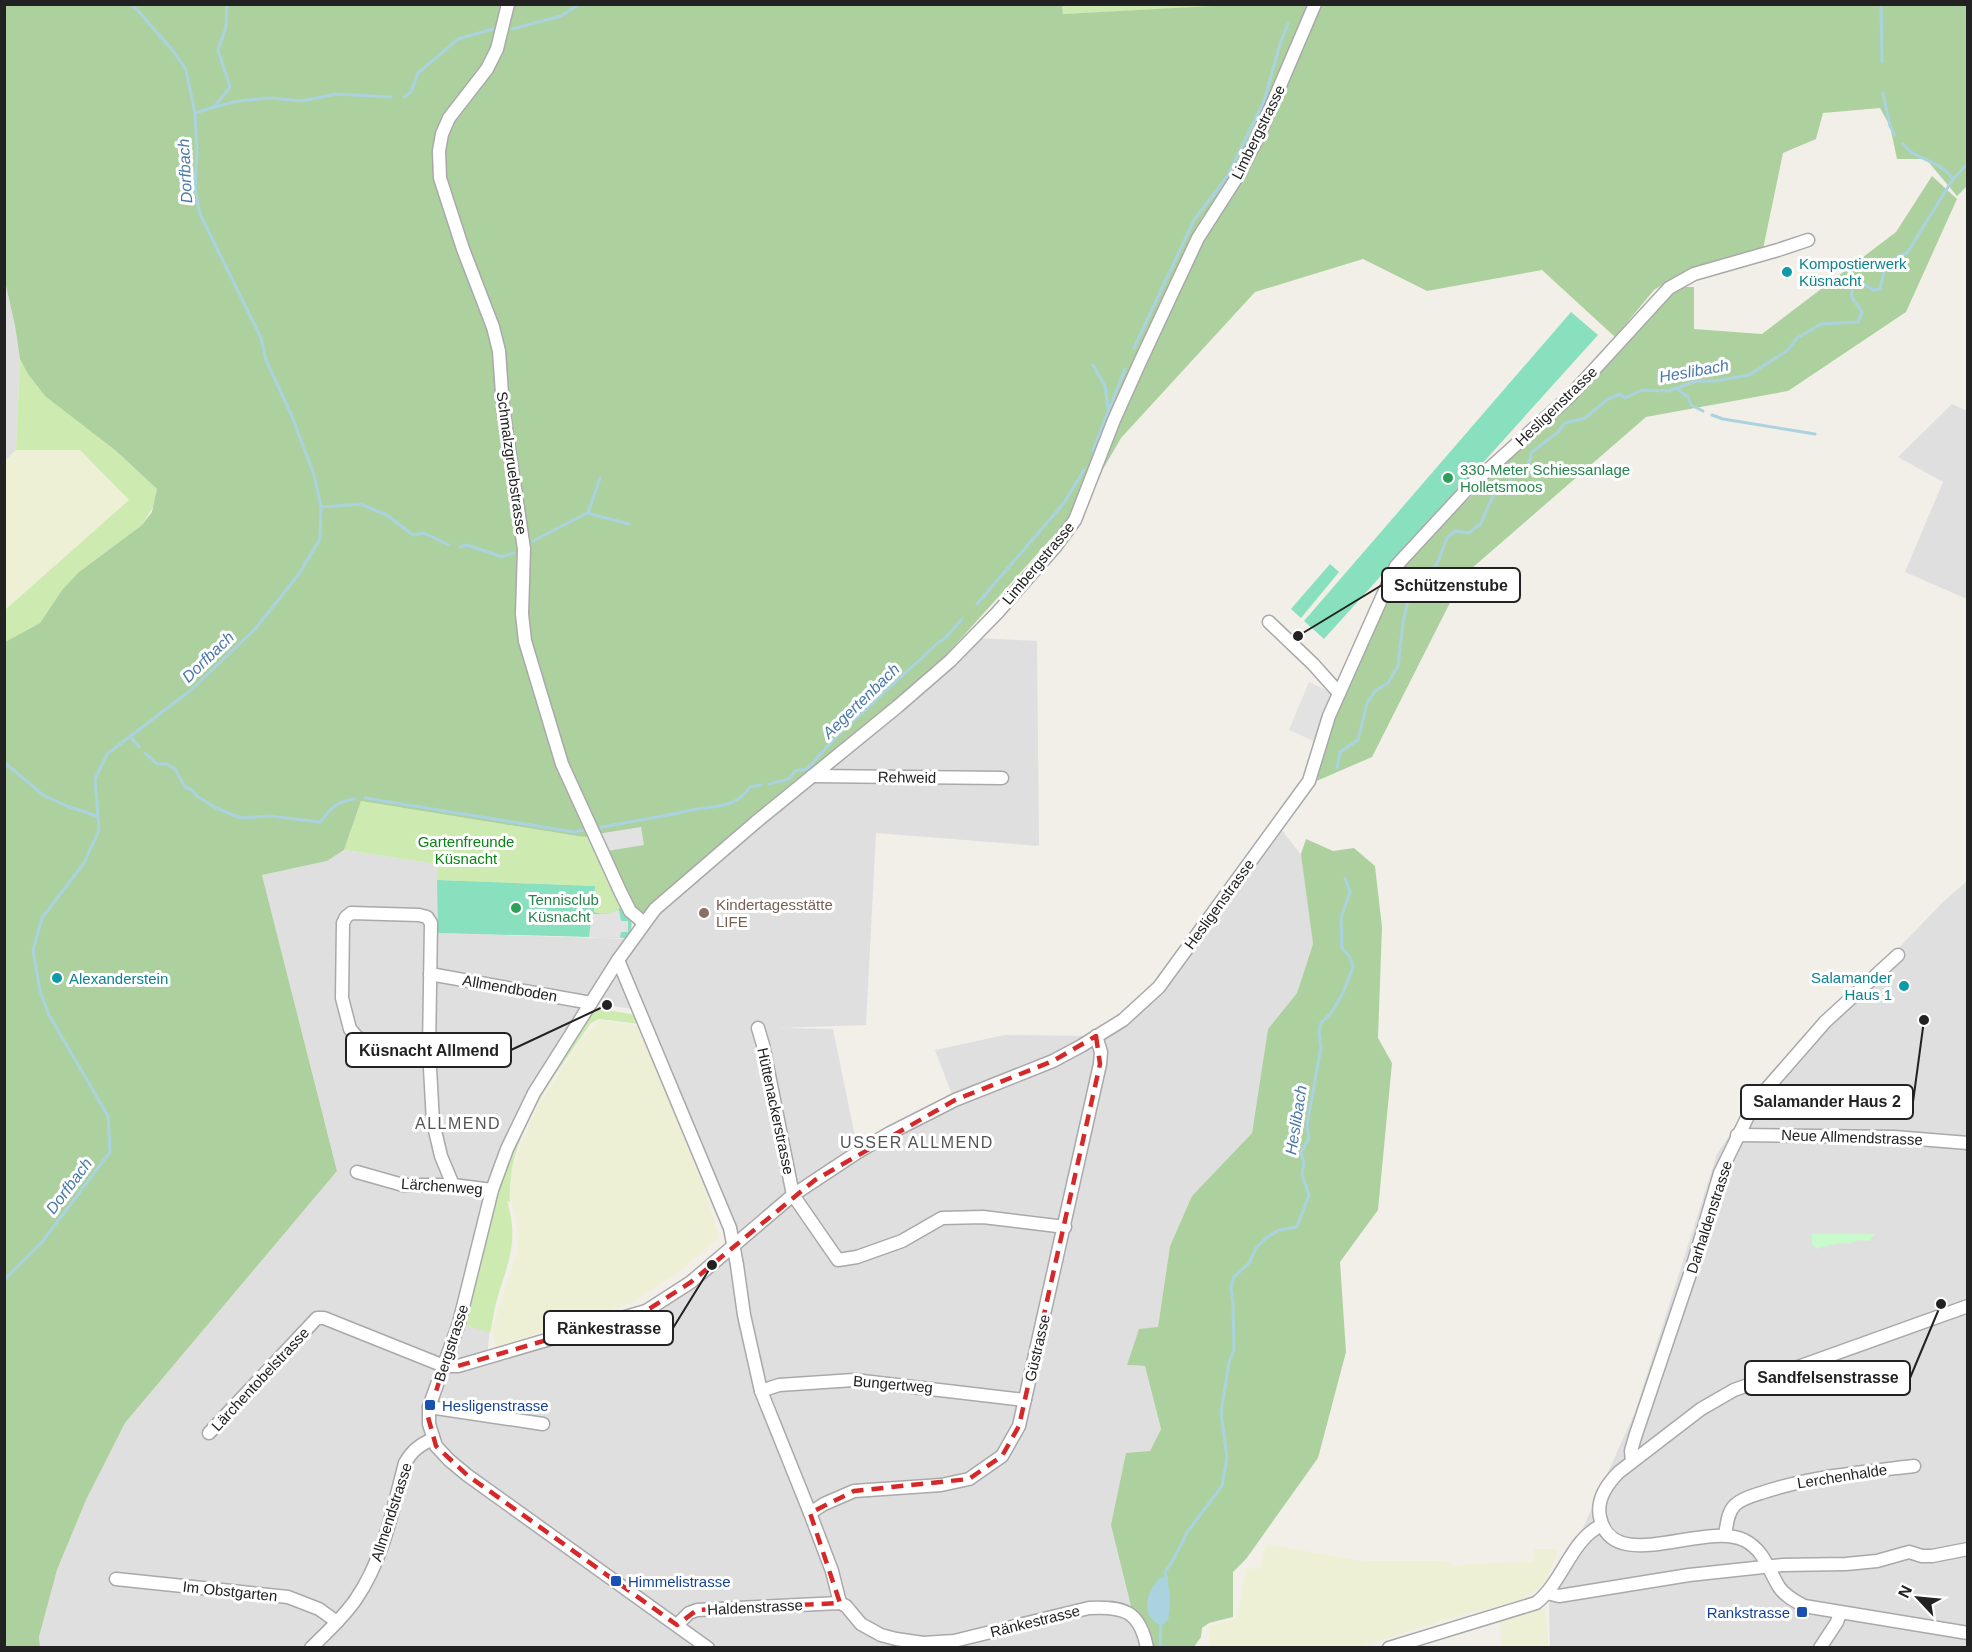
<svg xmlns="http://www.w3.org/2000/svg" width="1972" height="1652" font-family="Helvetica,sans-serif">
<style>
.residential{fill:#e0dfdf;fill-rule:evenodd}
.farmland{fill:#eef0d5}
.grass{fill:#cdebb0}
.forest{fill:#add19e}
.park{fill:#c8facc}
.pitch{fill:#88e0be}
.parking{fill:#e2e2e2}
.water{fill:#aad3df}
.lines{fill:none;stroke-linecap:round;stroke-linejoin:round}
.stream{stroke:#aad3df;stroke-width:3}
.minor-casing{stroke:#a9a9a9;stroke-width:15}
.minor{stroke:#fff;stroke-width:12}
.marked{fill:none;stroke:#d62828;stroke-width:4.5;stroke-dasharray:12 8;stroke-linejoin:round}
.culture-dot{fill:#0f9aa8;stroke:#fff;stroke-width:2}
.leisure-dot{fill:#2e9e5b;stroke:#fff;stroke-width:2}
.education-dot{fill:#8d6e63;stroke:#fff;stroke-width:2}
.transit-dot{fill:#1a4fb4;stroke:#fff;stroke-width:2}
.labels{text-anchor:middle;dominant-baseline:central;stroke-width:6;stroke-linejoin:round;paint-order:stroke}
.street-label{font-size:15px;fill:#222;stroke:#fff}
.culture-label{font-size:15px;fill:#0d838f;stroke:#fff;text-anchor:start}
.leisure-label{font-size:15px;fill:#27864d;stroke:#fff;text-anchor:start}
.park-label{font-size:15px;fill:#0c8416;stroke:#fff}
.education-label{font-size:15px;fill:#785e54;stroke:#fff;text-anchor:start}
.transit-label{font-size:15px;fill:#164399;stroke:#fff;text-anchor:start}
.water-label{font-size:16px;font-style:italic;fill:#4a7aab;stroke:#fff}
.neighbourhood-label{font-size:16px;letter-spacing:1.5px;fill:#555;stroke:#fff}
.leader{fill:none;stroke:#222;stroke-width:2}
.callout-dot{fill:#222;stroke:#fff;stroke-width:2}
.callout{fill:#fff;stroke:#222;stroke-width:2}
.callout-label{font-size:16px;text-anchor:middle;font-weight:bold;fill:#222}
</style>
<rect width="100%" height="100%" fill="#f2efe9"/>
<g class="residential">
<path d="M4 277 15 326 20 359 16 450 5 461Z"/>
<path d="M1952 404 1967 411V599L1905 572 1943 482 1898 457Z"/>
<path d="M974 638 1037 641 1039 846 876 833 866 1025 778 1028 833 1029 858 1151 954 1100 935 1050 1005 1035 1097 1036 1159 987 1277 824 1302 856 1313 944 1297 993 1268 1029 1252 1133 1192 1196 1170 1246 1158 1327 1127 1365 1145 1366 1161 1429 1150 1451 1147 1647 40 1648 39 1637 57 1570 86 1500 125 1423 337 1171 262 875 327 861 344 850 439 864 438 933 633 939 655 909ZM591 1003 632 1009 639 1008 734 1245 646 1311 487 1358 507 1149Z"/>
<path d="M1967 881V1647H1550L1549 1604 1635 1412 1717 1154 1753 1099 1942 903Z"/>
</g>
<g class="farmland">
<path d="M16 450H80L129 500 5 610V461Z"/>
<path d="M599 1020 639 1026 707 1196 719 1238 676 1274 631 1303 496 1347 492 1329 518 1250 517 1222 509 1193 510 1178 514 1165 524 1136 538 1106 578 1044Z"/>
<path d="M1266 1544 1362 1561H1445L1456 1566 1467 1564 1533 1562 1534 1549H1557V1555L1545 1581 1531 1594 1520 1600 1444 1620 1359 1647H1209V1626L1237 1619 1246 1568 1260 1569Z"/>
<path d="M1545 1608 1548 1647H1501V1622Z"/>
</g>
<g class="grass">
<path d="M1062 5H1248L1063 14Z"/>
<path d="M20 359 37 386 115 450 157 489 155 504 142 525 79 572 62 590 40 623 5 642V610L129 500 80 450H16Z"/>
<path d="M361 801 577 836 593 835 621 906C616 915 603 915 594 912L595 886 437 880 438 864 344 850Z"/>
<path d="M599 1010H608L636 1015 640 1024 599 1019 591 1023C555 1076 506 1134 510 1202L507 1201C519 1240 509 1260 498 1296 494 1308 493 1321 490 1333L459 1323 492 1190 525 1118 587 1017Z"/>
</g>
<g class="forest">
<path d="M1062 4 1063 14 1249 4 1294 5 1314 7 1315 4 1967 5V186L1957 196 1926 159H1897L1890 126 1880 108 1823 113 1816 139 1783 153 1763 249 1683 272 1654 290 1615 337 1542 270 1427 291 1363 259 1255 292 1121 438 1084 502 947 654 812 776 644 923 635 916 593 835 588 837 577 836 361 801 344 850 327 861 262 875 337 1171 125 1423 86 1500 57 1570 39 1637 40 1647 5 1648V642L40 623 62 590 79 572 142 525 152 512 157 489 115 450 45 396 28 374 20 359 15 326 4 277 5 5Z"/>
<path d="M1932 176 1957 199 1906 312 1788 391 1646 417 1464 575 1372 757 1312 783 1335 713 1401 564 1603 369 1677 287H1694V329L1762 334 1896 232Z"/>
<path d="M1306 839 1333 851 1354 848 1375 866 1382 927 1378 1038 1392 1063 1378 1210 1340 1262 1346 1352 1318 1458 1246 1559 1233 1572V1617L1209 1623 1202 1628 1201 1637 1194 1647H1147L1133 1614 1111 1525 1126 1453 1150 1451 1161 1429 1145 1366 1127 1365 1139 1329 1158 1327 1170 1246 1192 1196 1252 1133 1268 1029 1297 993 1313 944 1301 854Z"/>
</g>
<path class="park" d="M1812 1234H1875L1869 1241 1858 1240 1850 1244C1843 1242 1823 1246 1817 1249L1812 1244Z"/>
<g class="pitch">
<path d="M1571 312 1598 335 1324 639 1304 621Z"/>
<path d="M1330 564 1339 572 1301 618 1291 609Z"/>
<path d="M437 880 595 886 594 912C603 915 616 915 621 906 631 920 636 922 627 938L438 933Z"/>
</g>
<g class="parking">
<path d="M1309 682 1331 692V711L1320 744 1289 730Z"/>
<path d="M641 827 644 845 601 852 597 834Z"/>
<path d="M619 910 621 921H628V932H621L620 938 589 937 592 914H608Z"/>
</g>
<path class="water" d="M1163 1576C1173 1590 1171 1604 1168 1620L1161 1626C1158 1624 1155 1623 1153 1620 1140 1608 1151 1584 1163 1576Z"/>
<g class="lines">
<g class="stream">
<path d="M1881 4 1882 62"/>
<path d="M512 29 561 16 579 4"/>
<path d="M1883 93 1890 126 1895 135"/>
<path d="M404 97 411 92 418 73 458 39 493 29"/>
<path d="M214 107 238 101 270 98 302 101 336 94 391 97"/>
<path d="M195 113 214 107 230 87 218 50 226 27 227 4"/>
<path d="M1903 144C1914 160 1939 159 1953 179"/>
<path d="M1134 348 1194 220 1227 177 1264 101 1281 41 1288 24"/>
<path d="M1093 365 1105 386 1108 408"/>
<path d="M1676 388 1688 397 1691 405 1703 411"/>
<path d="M1712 415 1723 419 1815 434"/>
<path d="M1093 450 1125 369"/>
<path d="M321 507 360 504 387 515 413 535 424 533 449 545"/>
<path d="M588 513 600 478"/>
<path d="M533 541 587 513 629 524"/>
<path d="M460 547 467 545 502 557 513 553"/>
<path d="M977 604 1064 503 1084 470"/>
<path d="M131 737 139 747"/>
<path d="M145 753 157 764H167L175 769 185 787 192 790 197 796 216 808 241 818 270 816 320 822C332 808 336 801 355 799"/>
<path d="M4 762 43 795 67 806 97 816"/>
<path d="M1337 768 1340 752 1358 740 1367 703 1375 691 1388 683 1398 666 1403 622 1409 596 1437 564 1447 538 1455 531 1469 533 1481 523 1494 494 1507 490 1511 477 1527 469 1532 452 1558 432 1565 423 1585 418 1608 399 1620 394 1625 398 1642 390 1668 391 1696 381H1715L1749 375 1788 350 1797 338 1821 324 1858 322 1862 312 1852 298V289L1861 282 1873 290 1880 289C1885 267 1884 262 1907 253L1953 179 1968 163"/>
<path d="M769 784 789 779 795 771 807 769 838 735 939 642 945 638 962 619"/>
<path d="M365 798 574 832 584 830"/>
<path d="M597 828 679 813C704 804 733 813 750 787L761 785"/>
<path d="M4 1280 42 1242 110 1152 108 1116 49 1015 40 991 33 950 42 918 84 863 99 830 95 779 107 754 191 690 255 629 299 574 320 539 321 507 314 475 291 414 266 360 261 338 200 214 195 188 197 153 195 113 186 70 174 52 132 4"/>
<path d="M1166 1584 1167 1581 1165 1572 1173 1560 1188 1531 1222 1486 1227 1458 1221 1412 1229 1362 1234 1350 1233 1305 1231 1287 1234 1277 1249 1263 1256 1248 1266 1238 1279 1230 1297 1227 1309 1195 1302 1174 1304 1163 1301 1153 1309 1138 1307 1125 1321 1047 1319 1033 1321 1023 1331 1013 1343 993 1353 967 1350 957 1342 948 1341 918 1350 892 1345 878"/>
<path d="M1160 1648 1161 1623"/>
</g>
<g class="minor-casing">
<g id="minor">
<path d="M508 4 497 49 487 69 449 118 442 134 439 151 440 178 463 249 493 327 499 351 503 408 524 549 522 614 525 641 562 764 620 891 630 911 644 923"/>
<path d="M1269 622 1313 664 1339 693"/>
<path d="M812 776 1002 778"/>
<path d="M351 913 419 915 427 917 431 923 429 1050 369 1044 357 1037 350 1029 342 998 343 923 346 917Z"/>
<path d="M618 960 730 1228 737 1265 744 1315 761 1391 810 1513 832 1571 840 1603 846 1606 861 1624 881 1635 896 1639 923 1643 954 1641 1089 1608C1124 1606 1140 1611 1147 1648"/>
<path d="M430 974 591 1003"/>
<path d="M758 1028 763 1045 793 1195 838 1260 857 1257 902 1241 942 1218 983 1217 1065 1227"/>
<path d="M429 1050 433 1122 441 1156 453 1185"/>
<path d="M1737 1135 1894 1137 1968 1143"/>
<path d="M357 1172 403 1185H453L492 1190"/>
<path d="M1968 1306 1734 1390 1701 1409 1619 1472C1607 1484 1596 1499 1600 1517 1612 1576 1703 1521 1744 1540 1764 1550 1768 1569 1779 1587 1785 1596 1795 1601 1804 1606L1968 1633"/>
<path d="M761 1391 779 1385 854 1380 1025 1400"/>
<path d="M429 1407 543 1424"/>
<path d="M209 1433 317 1318H324L444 1366H458L646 1311 691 1282 793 1195 858 1152 890 1133 955 1100 1053 1061 1081 1046 1123 1020 1159 987 1309 781 1329 716 1396 566 1470 486 1570 396 1669 288 1694 274 1778 250 1808 240"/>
<path d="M1632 1461 1631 1451 1635 1437 1692 1268 1720 1173 1747 1118 1756 1101 1825 1022 1898 955"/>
<path d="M810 1513 824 1504 854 1491 941 1485 969 1479 1002 1456 1019 1426 1100 1064 1101 1052 1096 1036"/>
<path d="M1725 1535C1727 1525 1727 1513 1735 1505 1742 1498 1755 1495 1764 1492 1813 1476 1863 1472 1914 1466"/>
<path d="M116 1579 288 1597 319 1609 337 1622"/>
<path d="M1547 1593 1559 1596 1689 1575 1783 1565 1846 1564 1877 1561 1909 1552 1922 1556H1932L1968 1549"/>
<path d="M677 1625 689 1613 697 1610 840 1603"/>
<path d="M311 1648C327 1632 344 1617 356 1599 383 1560 393 1509 405 1463 412 1451 419 1445 433 1439"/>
<path d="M708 1648 467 1475 449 1460 436 1446 429 1424V1407L459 1323 492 1190 507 1149 534 1093 618 960 655 909 756 822 897 707 950 661 997 613 1055 547 1075 520 1114 420 1140 362 1198 238 1239 174 1259 135 1315 4"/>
<path d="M1389 1648 1536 1603C1563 1582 1571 1539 1602 1525"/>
<path d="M1820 1648 1837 1622 1840 1613"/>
</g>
</g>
<use href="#minor" class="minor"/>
</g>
<path class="marked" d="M1096 1036 1100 1064 1019 1426 1002 1456 969 1479 854 1491 810 1513 840 1603 697 1610 677 1625 467 1475 436 1446 428 1417 444 1366H458L646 1311 691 1282 815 1180 955 1100 1053 1061Z"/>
<g class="culture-dot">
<circle cx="1787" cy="272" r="6"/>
<circle cx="57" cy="978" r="6"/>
<circle cx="1904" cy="986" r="6"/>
</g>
<g class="leisure-dot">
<circle cx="1448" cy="478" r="6"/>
<circle cx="516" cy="908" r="6"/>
</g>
<circle class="education-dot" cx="704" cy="913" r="6"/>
<g class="transit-dot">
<rect x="424" y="1399" width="12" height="12" rx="3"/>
<rect x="610" y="1575" width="12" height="12" rx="3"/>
<rect x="1796" y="1606" width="12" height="12" rx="3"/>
</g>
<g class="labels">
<g class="street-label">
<text transform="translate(1258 132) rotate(-64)">Limbergstrasse</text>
<text transform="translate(1556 406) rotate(-44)">Hesligenstrasse</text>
<text transform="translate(512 463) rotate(82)">Schmalzgruebstrasse</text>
<text transform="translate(1038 563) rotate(-50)">Limbergstrasse</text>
<text transform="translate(907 777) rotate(1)">Rehweid</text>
<text transform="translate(1219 904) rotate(-54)">Hesligenstrasse</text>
<text transform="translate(510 988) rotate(10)">Allmendboden</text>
<text transform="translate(776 1111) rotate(78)">Hüttenackerstrasse</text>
<text transform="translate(1852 1137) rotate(2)">Neue Allmendstrasse</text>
<text transform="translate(442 1186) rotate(4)">Lärchenweg</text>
<text transform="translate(1709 1217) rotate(-72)">Darhaldenstrasse</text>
<text transform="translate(451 1343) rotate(-72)">Bergstrasse</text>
<text transform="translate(1037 1348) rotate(-77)">Güstrasse</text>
<text transform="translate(260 1379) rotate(-47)">Lärchentobelstrasse</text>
<text transform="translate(893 1384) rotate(5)">Bungertweg</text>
<text transform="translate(1842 1476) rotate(-9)">Lerchenhalde</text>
<text transform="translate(391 1512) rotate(-72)">Allmendstrasse</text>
<text transform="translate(230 1591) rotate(6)">Im Obstgarten</text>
<text transform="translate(755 1607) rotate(-3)">Haldenstrasse</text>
<text transform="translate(1035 1621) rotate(-14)">Ränkestrasse</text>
</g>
<g class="culture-label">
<text x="1799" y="263">Kompostierwerk<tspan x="1799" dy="17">Küsnacht</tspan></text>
<text x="1892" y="977" text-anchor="end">Salamander<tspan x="1892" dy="17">Haus 1</tspan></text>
<text x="69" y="978">Alexanderstein</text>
</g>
<g class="leisure-label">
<text x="1460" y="469">330-Meter Schiessanlage<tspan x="1460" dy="17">Holletsmoos</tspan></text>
<text x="528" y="899">Tennisclub<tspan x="528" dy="17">Küsnacht</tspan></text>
</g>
<g class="park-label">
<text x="466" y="841">Gartenfreunde<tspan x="466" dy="17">Küsnacht</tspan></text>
</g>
<g class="education-label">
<text x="716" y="904">Kindertagesstätte<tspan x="716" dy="17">LIFE</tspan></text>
</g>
<g class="transit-label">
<text x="442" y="1405">Hesligenstrasse</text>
<text x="628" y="1581">Himmelistrasse</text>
<text x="1790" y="1612" text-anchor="end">Rankstrasse</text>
</g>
<g class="water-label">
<text transform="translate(185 171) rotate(-93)">Dorfbach</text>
<text transform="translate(1694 371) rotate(-10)">Heslibach</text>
<text transform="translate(208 657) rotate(-44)">Dorfbach</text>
<text transform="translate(861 701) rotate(-44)">Aegertenbach</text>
<text transform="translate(1296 1120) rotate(-81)">Heslibach</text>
<text transform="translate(69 1186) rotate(-53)">Dorfbach</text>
</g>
<g class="neighbourhood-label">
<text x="458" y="1123">ALLMEND</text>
<text x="917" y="1142">USSER ALLMEND</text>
</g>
</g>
<path class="leader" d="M1298 636L1382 585M607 1005L511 1050M1924 1020L1913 1102M712 1265L673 1328M1941 1304L1910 1378"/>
<g class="callout-dot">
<circle cx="1298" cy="636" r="6"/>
<circle cx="607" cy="1005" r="6"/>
<circle cx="1924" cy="1020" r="6"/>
<circle cx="712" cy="1265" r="6"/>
<circle cx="1941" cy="1304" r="6"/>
</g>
<g class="callout">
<rect x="1382" y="568" width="138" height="34" rx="6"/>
<rect x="346" y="1033" width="165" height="34" rx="6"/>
<rect x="1741" y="1085" width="172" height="34" rx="6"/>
<rect x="544" y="1311" width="129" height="34" rx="6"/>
<rect x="1745" y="1361" width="165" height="34" rx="6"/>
</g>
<g class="callout-label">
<text x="1451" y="591">Schützenstube</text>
<text x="429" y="1056">Küsnacht Allmend</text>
<text x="1827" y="1107">Salamander Haus 2</text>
<text x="609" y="1334">Ränkestrasse</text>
<text x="1828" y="1383">Sandfelsenstrasse</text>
</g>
<rect width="1972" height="1652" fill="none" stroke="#222222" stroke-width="12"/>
<g transform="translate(1918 1598) rotate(296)" stroke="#ffffff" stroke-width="4.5" paint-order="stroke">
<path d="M0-4.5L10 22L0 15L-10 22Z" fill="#222222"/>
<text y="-9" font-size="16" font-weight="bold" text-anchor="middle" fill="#222222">N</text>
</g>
</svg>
